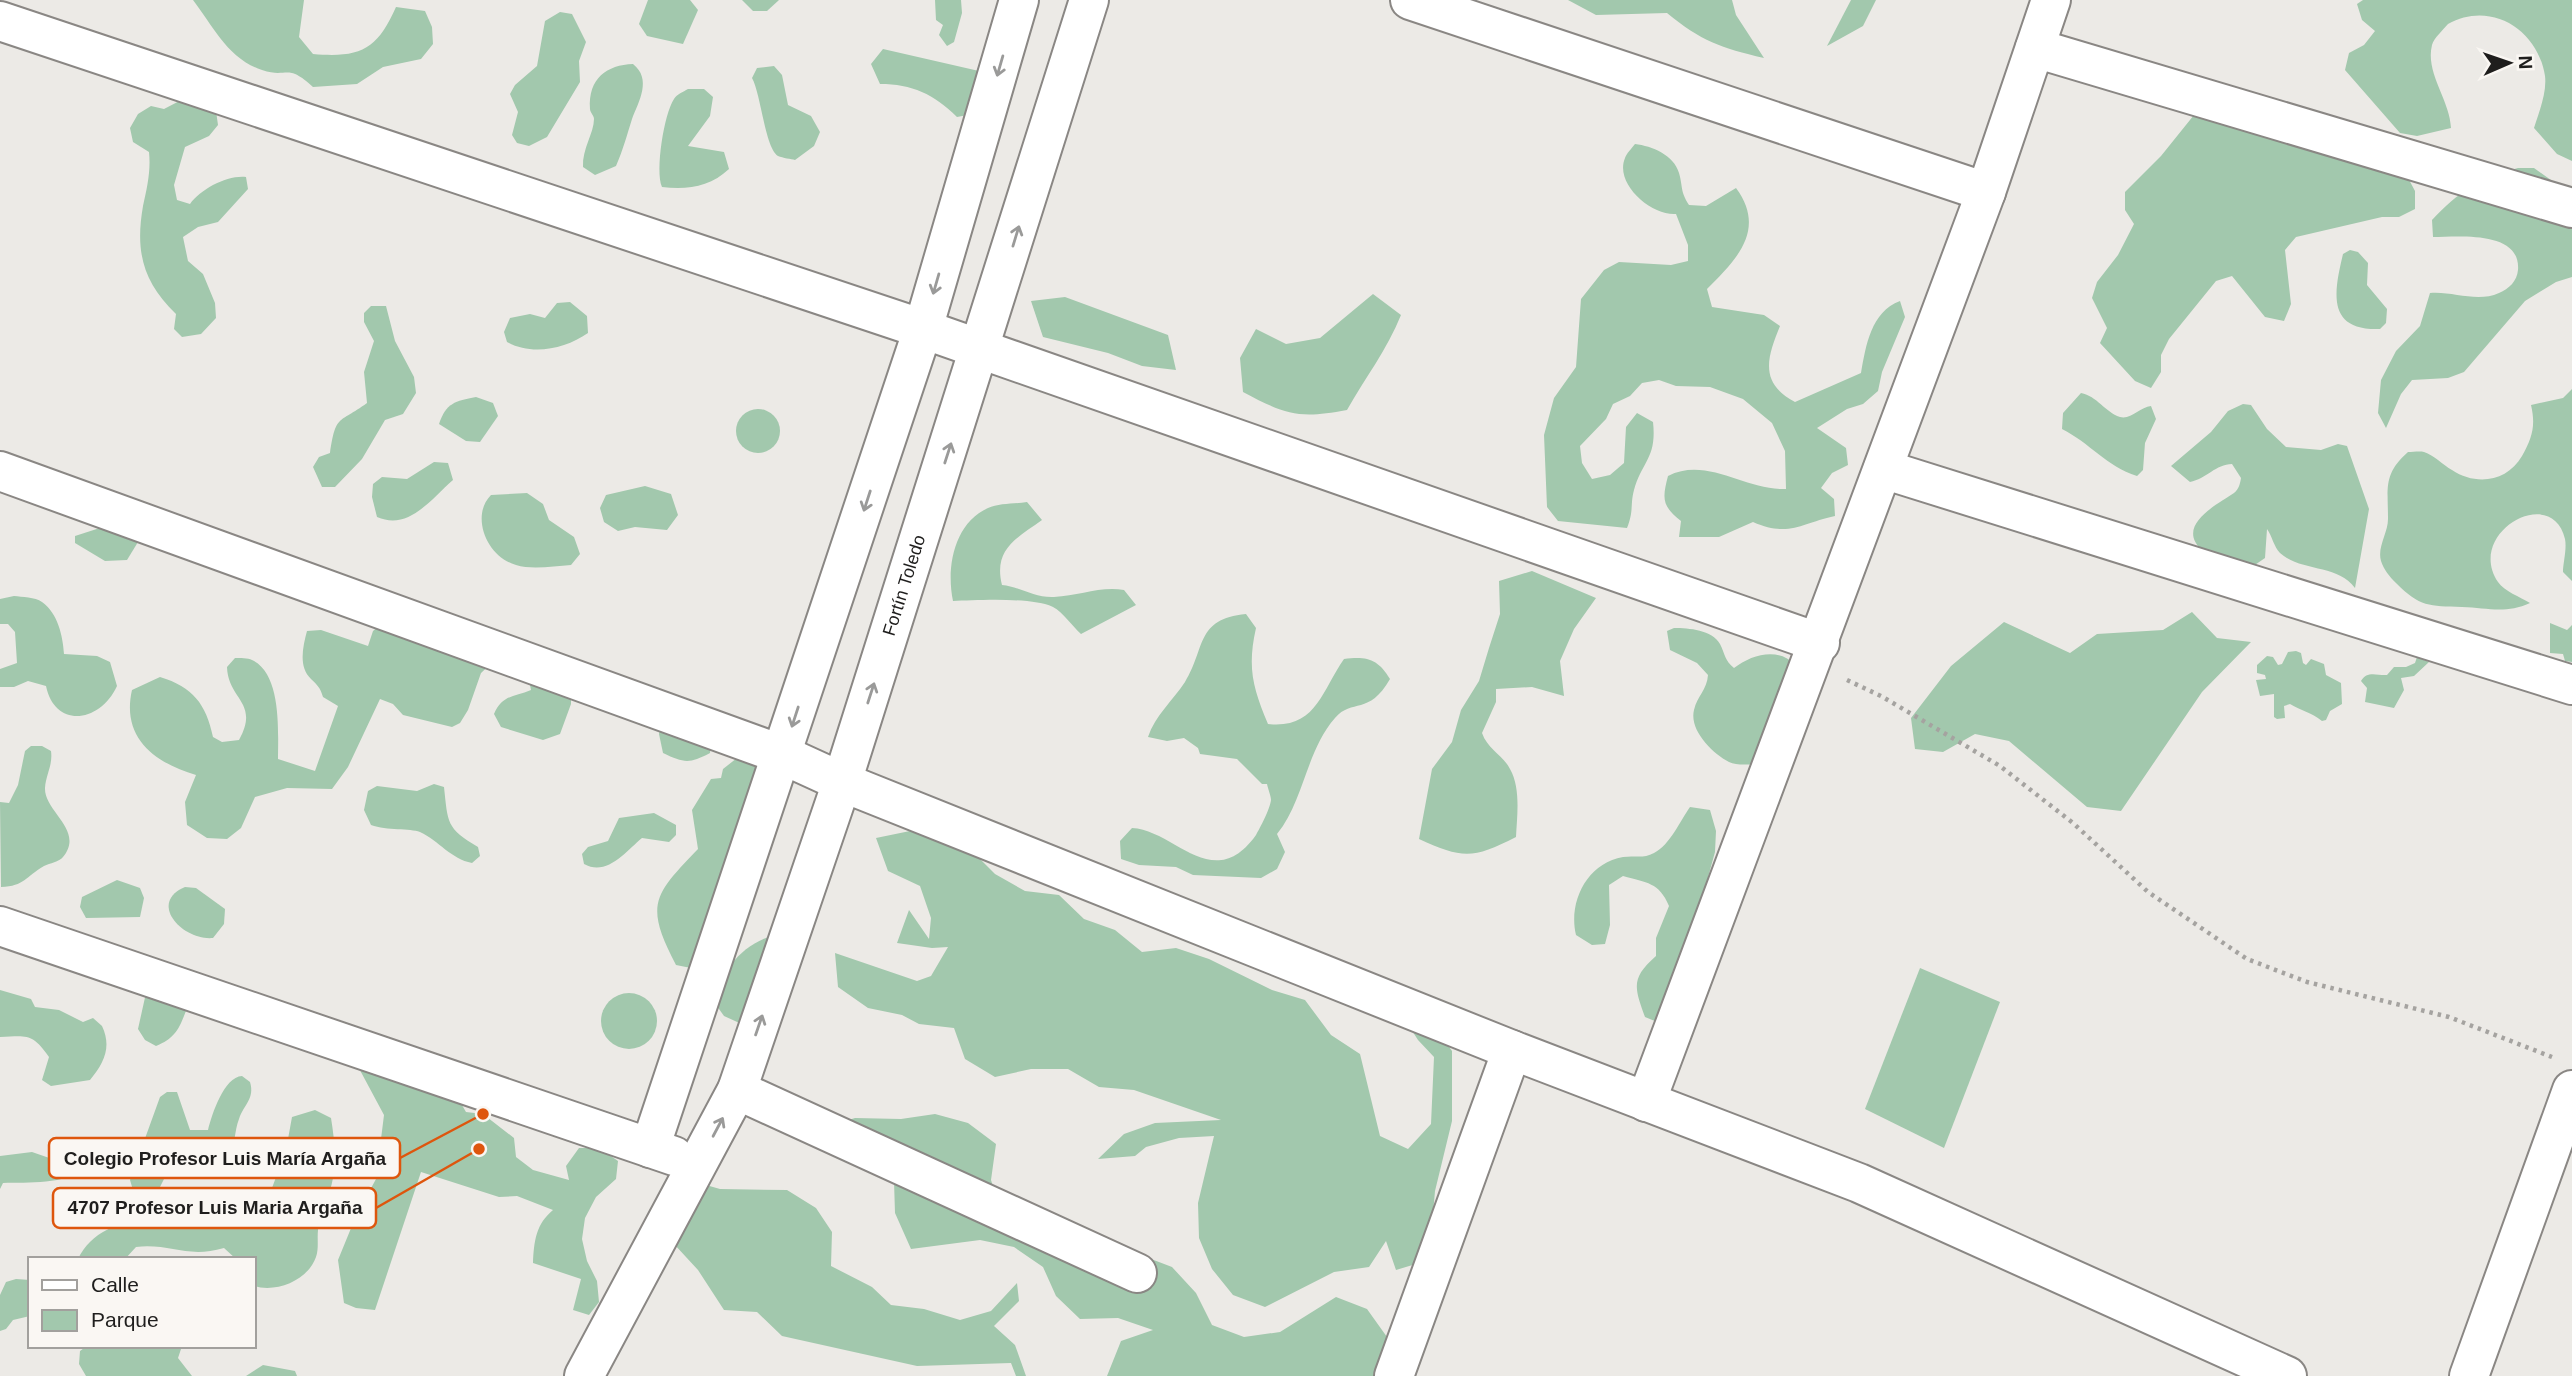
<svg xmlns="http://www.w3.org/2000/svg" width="2572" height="1376" font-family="Helvetica,sans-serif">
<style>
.green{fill:#a2c8ad}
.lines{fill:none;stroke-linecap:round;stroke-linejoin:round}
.minor-casing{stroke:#8a8784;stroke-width:42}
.path{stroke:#a5a3a0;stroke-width:4.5;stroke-dasharray:3.5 5;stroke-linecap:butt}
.minor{stroke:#fff;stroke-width:38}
.oneway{stroke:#9a9a99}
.labels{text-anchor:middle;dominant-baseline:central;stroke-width:6;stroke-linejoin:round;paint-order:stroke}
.street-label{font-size:18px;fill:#1f1e1d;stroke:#faf7f3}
.leader{fill:none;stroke:#de560d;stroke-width:2.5}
.callout-dot{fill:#de560d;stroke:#faf7f3;stroke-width:2.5}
.callout{fill:#faf7f3;stroke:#de560d;stroke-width:2.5}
.callout-label{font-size:19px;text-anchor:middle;font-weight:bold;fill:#1f1e1d}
</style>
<rect width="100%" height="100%" fill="#eceae6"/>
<g class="green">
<path d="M193 0H304L299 37 313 54C360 58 377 50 396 7L425 11 432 27 433 44 421 59 383 67 357 84 313 87C286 62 288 79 262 70 228 59 213 26 193 0Z"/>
<path d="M648 0H690L698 10 683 44 647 36 639 24Z"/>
<path d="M742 0H779L767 11H753Z"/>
<path d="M935 0H961L962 13 954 42 947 46 939 35 943 25 936 20Z"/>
<path d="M1568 0H1732L1736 15 1764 58C1721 48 1701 41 1667 13L1596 15Z"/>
<path d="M1851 0H1876L1863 26 1827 46Z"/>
<path d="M2363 0H2572V161L2557 154 2534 128C2539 112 2547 93 2545 76 2538 29 2490 0 2448 24 2443 30 2434 38 2432 45 2425 73 2450 100 2451 128L2417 136 2400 133 2345 70 2349 53 2364 45 2375 31 2362 20 2357 4Z"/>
<path d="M560 12 572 14 586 42 579 61 580 82 547 137 529 146 517 143 512 135 518 112 510 94 515 85 537 66 545 21Z"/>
<path d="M883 49 979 71 978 113 957 117C934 94 912 84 880 84L871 64Z"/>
<path d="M633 64C652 79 639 101 632 119 627 135 623 150 616 166L595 175 583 167C582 149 594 133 594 119 594 116 590 112 590 109 588 78 607 65 633 64Z"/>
<path d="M774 66 782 75 788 105 811 116 820 132 814 146 795 160C791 159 783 158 778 156 765 148 761 94 752 78L757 68Z"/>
<path d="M688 89H704L713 97 710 116 688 146 724 152 729 169C710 187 687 190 662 187 655 171 664 114 674 99 677 94 683 92 688 89Z"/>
<path d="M189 96 216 111 218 125 209 136 185 147 174 185 177 200 190 204C201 189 227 175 246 177L248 189 218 222 198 227 183 237 188 261 203 274 215 303 216 318 201 334 182 337 174 329 176 314C143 282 135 252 143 206 147 188 151 171 149 152L133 142 130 128 138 114 151 106 164 109Z"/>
<path d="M2194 115 2407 176 2415 191V209L2399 217H2382L2296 237 2285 250 2291 304 2284 321 2265 317 2232 276 2216 281 2169 339 2161 355V372L2151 388 2135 381 2100 343 2107 328 2092 298 2097 282 2118 255 2134 224 2125 210V192L2161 156Z"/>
<path d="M1635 144C1652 146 1674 155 1679 173 1683 187 1680 191 1689 205L1706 206 1736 188C1767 230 1736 260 1707 289L1712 307 1764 315 1780 326C1767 358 1759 383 1795 402L1861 373C1866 345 1871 312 1900 301L1905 317 1882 372 1878 391 1863 404 1847 409 1817 428 1846 448 1848 465 1832 473 1821 488 1834 499 1835 516C1801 523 1790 538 1753 522L1719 537H1679L1681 521C1662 506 1662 499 1668 476 1707 456 1746 491 1786 489L1785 451 1772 423 1743 399 1710 387 1676 386 1659 380 1642 383 1630 396 1613 404 1606 419 1580 446 1582 463 1592 479 1610 475 1624 463 1626 427 1637 413 1653 422C1657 458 1642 461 1634 490 1630 505 1634 511 1627 528L1558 521 1547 507 1544 435 1554 398 1576 367 1581 299 1604 270 1619 262 1671 265 1688 261V245L1676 214C1652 216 1614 184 1625 158 1626 154 1632 148 1635 144Z"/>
<path d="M2518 168H2534L2572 195V277L2556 282 2525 301 2464 372 2448 378 2412 380 2401 394 2386 428 2378 413 2381 380 2396 351 2420 326 2430 293C2453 291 2477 303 2499 293 2509 289 2517 281 2518 270 2521 230 2458 237 2433 237L2432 220C2458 192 2480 178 2518 168Z"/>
<path d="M2350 250 2358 252 2368 263 2367 285 2387 309 2386 323 2380 329C2326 331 2334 292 2343 254Z"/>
<path d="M1373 294 1401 315C1387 350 1365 378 1347 410 1299 419 1286 415 1243 392L1240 358 1256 329 1286 344 1320 338Z"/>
<path d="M1065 297 1168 335 1176 370 1142 366 1108 353 1043 337 1031 301Z"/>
<path d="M570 302 587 316 588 333C565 349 532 356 507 342L504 332 510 318 530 314 545 318 557 303Z"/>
<path d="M371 306H386L395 341 414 377 416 393 403 414 385 420 362 459 335 487H322L313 467 319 457 330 453C336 414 338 424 367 403L364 372 374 341 364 322V313Z"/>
<path d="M2572 389V581L2563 572C2563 563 2567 549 2565 539 2552 483 2465 533 2498 582 2504 591 2520 597 2530 603 2506 614 2488 608 2462 607 2429 606 2420 607 2396 583 2389 576 2384 570 2381 561 2377 547 2388 533 2388 519 2388 488 2383 474 2408 452 2413 452 2420 451 2424 452 2434 455 2443 465 2452 470 2476 486 2507 482 2522 456 2532 438 2536 426 2531 405L2563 398Z"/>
<path d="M2081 393C2097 396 2105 412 2120 417 2131 420 2140 407 2151 406L2156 419 2145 443 2143 470 2137 476C2106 466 2090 443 2062 429L2063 413Z"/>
<path d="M476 397 493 403 498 416 480 442 466 441 439 424C446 403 455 401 476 397Z"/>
<path d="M2243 404 2251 405 2267 429 2286 447 2321 450 2338 444 2347 446 2369 509 2355 588C2338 564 2301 572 2280 553 2274 547 2272 536 2267 529L2265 558 2249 569C2236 564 2213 559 2202 550 2174 525 2220 503 2234 493 2239 489 2240 484 2241 478L2232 464C2216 464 2206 479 2190 482L2171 466 2211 432 2228 411Z"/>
<circle cx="758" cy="431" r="22"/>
<path d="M434 462 448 463 453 480C431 499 409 531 377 517L372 497 373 484 382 477 407 479Z"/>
<path d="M645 486 671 494 678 515 667 530 635 527 618 531 604 522 600 508 606 495Z"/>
<path d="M527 493 543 504 549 520 574 537 580 554 571 565C554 566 532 570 516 565 487 557 470 516 491 495Z"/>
<path d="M1027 502 1042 520C1017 538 993 549 1002 585 1021 587 1035 598 1054 597 1079 596 1100 586 1124 590L1136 605 1081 634C1072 626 1063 612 1053 607 1033 597 977 600 953 601 946 568 954 523 988 508 999 503 1015 504 1027 502Z"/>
<path d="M106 526 136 534 138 542 127 560 105 561 75 543V536Z"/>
<path d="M1532 571 1596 598 1574 629 1560 661 1564 696 1532 687 1496 689V702L1482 733C1488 750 1503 755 1510 769 1521 788 1517 816 1516 837 1473 859 1463 859 1419 839L1432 769 1452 742 1461 710 1479 681 1489 648 1500 614 1499 581Z"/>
<path d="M14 596C22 597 35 597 42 602 58 613 63 637 64 654L97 656 110 662 117 686C100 723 55 729 46 686L28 681 14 687H0V669L17 663 15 632 8 624H0V599Z"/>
<path d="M2192 612 2217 638 2251 642 2202 692 2121 811 2087 807 2009 741 1975 734 1943 752 1915 749 1911 718 1951 666 2004 622 2070 653 2097 634 2163 630Z"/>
<path d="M1246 614 1256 628C1247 668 1253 688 1268 724 1316 729 1321 692 1344 659 1367 656 1378 659 1390 679 1369 716 1352 698 1335 718 1306 751 1304 801 1277 834L1285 852 1277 869 1261 878 1193 875 1176 867 1139 865 1121 859 1120 841 1132 828C1175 830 1213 895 1256 835 1260 828 1270 809 1271 800 1271 796 1268 789 1267 784H1262L1237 759 1200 754 1198 748 1184 738 1167 741 1148 737C1155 716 1173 700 1185 682 1206 648 1195 619 1246 614Z"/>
<path d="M2550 623 2567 630 2572 625V662L2565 661 2563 654 2550 653Z"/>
<path d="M380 625 495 660 481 673 468 710 460 723 452 727 403 715 393 704 380 699 348 767 332 789 287 788 255 797 241 828 227 839 207 838 187 825 185 802 196 775C155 763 121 738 132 690L160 677C193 687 206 704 213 737L222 742 239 740C260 702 228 700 227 667L235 658C240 658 248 658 252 660 282 674 278 732 278 759L315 771 338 706 323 697C320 687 318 686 311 679 298 667 303 646 307 631L321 630 368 646 373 631Z"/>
<path d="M1674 628C1689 628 1712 630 1720 644 1725 654 1725 661 1734 668 1752 654 1779 647 1795 665L1761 764C1751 764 1737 766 1729 762 1712 753 1689 730 1694 710 1697 696 1707 690 1708 675L1697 663 1670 650 1667 631Z"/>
<path d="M2296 651 2301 653 2303 663 2306 665 2311 659 2324 664 2326 675 2341 683 2342 704 2330 711 2326 720 2322 721C2311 712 2301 711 2290 704L2284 706 2285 718 2277 719 2274 717V694L2260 696 2256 680 2266 679 2265 675 2257 673V665L2267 656 2273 657 2278 665 2282 664 2288 652Z"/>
<path d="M2417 657 2429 662 2414 676 2401 678 2404 690 2394 708 2365 702 2367 688 2361 681C2367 670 2378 676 2387 675L2394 667H2406L2415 663Z"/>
<path d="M529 680 571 692V704L560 734 543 740 501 727 494 714C502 695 514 697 531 690Z"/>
<path d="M662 717 712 735 710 753C689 764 684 763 663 753L659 734Z"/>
<path d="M31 746H42L51 751C53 765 46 774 45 788 44 812 85 830 63 857 59 862 50 863 44 866 25 877 25 886 1 887L0 802 9 803 18 785 25 751Z"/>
<path d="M737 758 772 767 696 969 676 965C644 904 654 895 698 849L692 810 711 779 721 778 723 769Z"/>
<path d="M434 784 444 787C448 823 446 828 478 847L480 856 472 863C451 859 439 841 420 832 410 828 387 831 371 825L364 810 368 791 377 786 417 791Z"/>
<path d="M1690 807 1710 810 1716 831 1715 852 1667 1026 1645 1017C1634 987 1631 978 1656 956V938L1669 906C1659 882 1647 883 1623 876L1609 885 1610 925 1605 944 1592 945 1576 935C1568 902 1587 863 1623 857 1635 855 1643 859 1654 853 1670 845 1680 821 1690 807Z"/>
<path d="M654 813 676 825V835L669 842 642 838C626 851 607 877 584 864L582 854 588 847 608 841 619 818Z"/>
<path d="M910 831 943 832 970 849 995 874 1025 891 1059 895 1084 919 1115 930 1142 952 1176 948 1209 959 1272 990 1305 1000 1331 1035 1360 1054 1380 1136 1408 1149 1431 1124 1434 1057 1418 1040 1400 1012 1432 1023 1452 1051V1121L1435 1191 1429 1260 1396 1270 1386 1241 1369 1267 1334 1272 1265 1307 1233 1295 1212 1269 1199 1238 1198 1203 1214 1136 1179 1138 1146 1147 1135 1156 1098 1159 1124 1134 1155 1123 1221 1120 1134 1090 1099 1087 1068 1069H1031L995 1077 965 1059 954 1028 919 1024 902 1015 868 1008 838 987 835 953 917 981 931 976 948 947 932 948 897 943 909 910 929 939 931 918 920 886 888 871 876 838Z"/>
<path d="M117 880 140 888 144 898 140 917 86 918 80 907 82 897Z"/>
<path d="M185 887 196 888 225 909 224 924 213 938C183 941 147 903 185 887Z"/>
<path d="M781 934 746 1026 724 1016 714 1002C720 969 747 939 781 934Z"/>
<path d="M1920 968 2000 1002 1944 1148 1865 1109Z"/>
<path d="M0 990 31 999 35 1007 59 1010 83 1022 93 1018 102 1026C112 1047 104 1063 90 1080L51 1086 42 1080 49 1057C32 1033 28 1036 0 1037Z"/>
<path d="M146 993 187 1008C180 1027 176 1038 156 1046L145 1040 138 1029Z"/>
<circle cx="629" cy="1021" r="28"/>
<path d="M354 1059 455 1093 466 1112 483 1114 514 1138 516 1157 533 1170 569 1180 566 1166 579 1148H599L618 1161 616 1179 596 1197 585 1218 582 1239 587 1261 597 1281 599 1302 589 1315 573 1310 581 1279 533 1263C534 1241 536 1224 553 1210L517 1196 499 1197 421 1172 375 1310 356 1308 344 1303 338 1260 356 1216 376 1179 384 1115Z"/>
<path d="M242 1076 250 1082C255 1099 244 1104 239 1119 234 1132 236 1144 228 1158L209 1162 185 1157 173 1161 159 1189 133 1190 130 1180 160 1097 167 1092H177L190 1130H208C212 1114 224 1077 242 1076Z"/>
<path d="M315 1110 331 1118C334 1137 337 1159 333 1178 330 1195 321 1212 318 1230 317 1239 319 1248 316 1257 308 1280 277 1293 254 1286V1259H236L224 1248C187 1259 170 1243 136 1247L125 1259H78C104 1205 190 1219 238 1197L265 1207 286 1150 292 1117Z"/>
<path d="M935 1114 968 1123 996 1144 991 1180 1002 1215 1138 1254 1172 1267 1196 1293 1212 1325 1244 1337 1280 1332 1336 1297 1367 1309 1387 1337 1384 1372 1382 1376H1107L1121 1341 1153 1330 1118 1318 1080 1319 1056 1296 1043 1267 1014 1247 980 1240 911 1249 895 1213 894 1181 869 1163 836 1158 823 1128 855 1118 901 1119Z"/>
<path d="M75 1150 85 1159 86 1168C65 1185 28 1182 3 1183L0 1189V1156L32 1152 58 1161Z"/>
<path d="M685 1179 720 1189 787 1190 816 1208 832 1232 831 1266 872 1287 891 1305 924 1309 960 1320 991 1311 1017 1283 1019 1301 994 1326 1015 1345 1026 1376H1016L1011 1363 917 1366 782 1336 757 1312 724 1310 698 1270 674 1244Z"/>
<path d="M16 1279 30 1280V1316L13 1320 6 1329 0 1331V1295L6 1282Z"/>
<path d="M87 1346H182L178 1358 192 1376H86L79 1364 80 1351Z"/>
<path d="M263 1365 295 1371 297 1376H246Z"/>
</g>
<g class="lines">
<g class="minor-casing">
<g id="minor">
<path d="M1410 0 1986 192"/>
<path d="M0 21 923 329 1820 643"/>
<path d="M2035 48 2572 208"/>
<path d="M1883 469 2572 685"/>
<path d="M0 471 783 755 842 782 1512 1050 1859 1183 2287 1376"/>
<path d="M0 926 674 1156"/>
<path d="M737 1090 1137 1273"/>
<path d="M1646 1102 1986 192 2051 0"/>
<path d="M650 1148 923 329 1019 0"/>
<path id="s1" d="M584 1376 737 1090 842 782 1089 0"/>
<path d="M1394 1376 1512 1050"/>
<path d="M2469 1376 2572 1090"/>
</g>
</g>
<path class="path" d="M1847 680 1881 696 2000 766 2073 823 2148 892 2247 959 2307 982 2449 1017 2552 1057"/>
<use href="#minor" class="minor"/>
</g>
<defs><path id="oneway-shaft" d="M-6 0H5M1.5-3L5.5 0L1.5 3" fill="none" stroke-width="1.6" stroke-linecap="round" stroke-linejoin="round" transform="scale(1.75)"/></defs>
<g class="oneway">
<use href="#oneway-shaft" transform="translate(1000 66) rotate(106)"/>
<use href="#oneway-shaft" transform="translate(1016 236) rotate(-73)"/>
<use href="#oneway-shaft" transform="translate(936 284) rotate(106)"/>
<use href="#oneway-shaft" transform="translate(948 453) rotate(-72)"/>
<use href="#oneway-shaft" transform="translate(867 501) rotate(108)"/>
<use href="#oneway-shaft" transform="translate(871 693) rotate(-72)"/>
<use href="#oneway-shaft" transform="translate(795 717) rotate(108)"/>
<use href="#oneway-shaft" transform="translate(759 1025) rotate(-71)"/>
<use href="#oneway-shaft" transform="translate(718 1127) rotate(-62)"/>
</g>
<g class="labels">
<g class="street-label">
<text stroke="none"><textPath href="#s1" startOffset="856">Fortín Toledo</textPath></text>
</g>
</g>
<path class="leader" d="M483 1114L400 1158M479 1149L376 1208"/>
<g class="callout-dot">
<circle cx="483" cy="1114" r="7"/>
<circle cx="479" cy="1149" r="7"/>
</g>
<g class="callout">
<rect x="49" y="1138" width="351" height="40" rx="7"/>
<rect x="53" y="1188" width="323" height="40" rx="7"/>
</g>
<g class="callout-label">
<text x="225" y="1165">Colegio Profesor Luis María Argaña</text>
<text x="215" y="1214">4707 Profesor Luis Maria Argaña</text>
</g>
<rect x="28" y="1257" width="228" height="91" fill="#faf7f3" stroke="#a2a09d" stroke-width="2"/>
<rect x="42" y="1280" width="35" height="10" fill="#ffffff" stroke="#a2a09d" stroke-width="2"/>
<text x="91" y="1292" font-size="21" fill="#1f1e1d">Calle</text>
<rect x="42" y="1310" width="35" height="21" fill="#a2c8ad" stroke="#a2a09d" stroke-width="2"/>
<text x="91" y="1327" font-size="21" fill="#1f1e1d">Parque</text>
<g transform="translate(2509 63) rotate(88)" stroke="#faf7f3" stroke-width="5" paint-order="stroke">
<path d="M0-5L12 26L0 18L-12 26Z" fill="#1f1e1d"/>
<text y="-10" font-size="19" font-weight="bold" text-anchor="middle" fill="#1f1e1d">N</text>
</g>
</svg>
